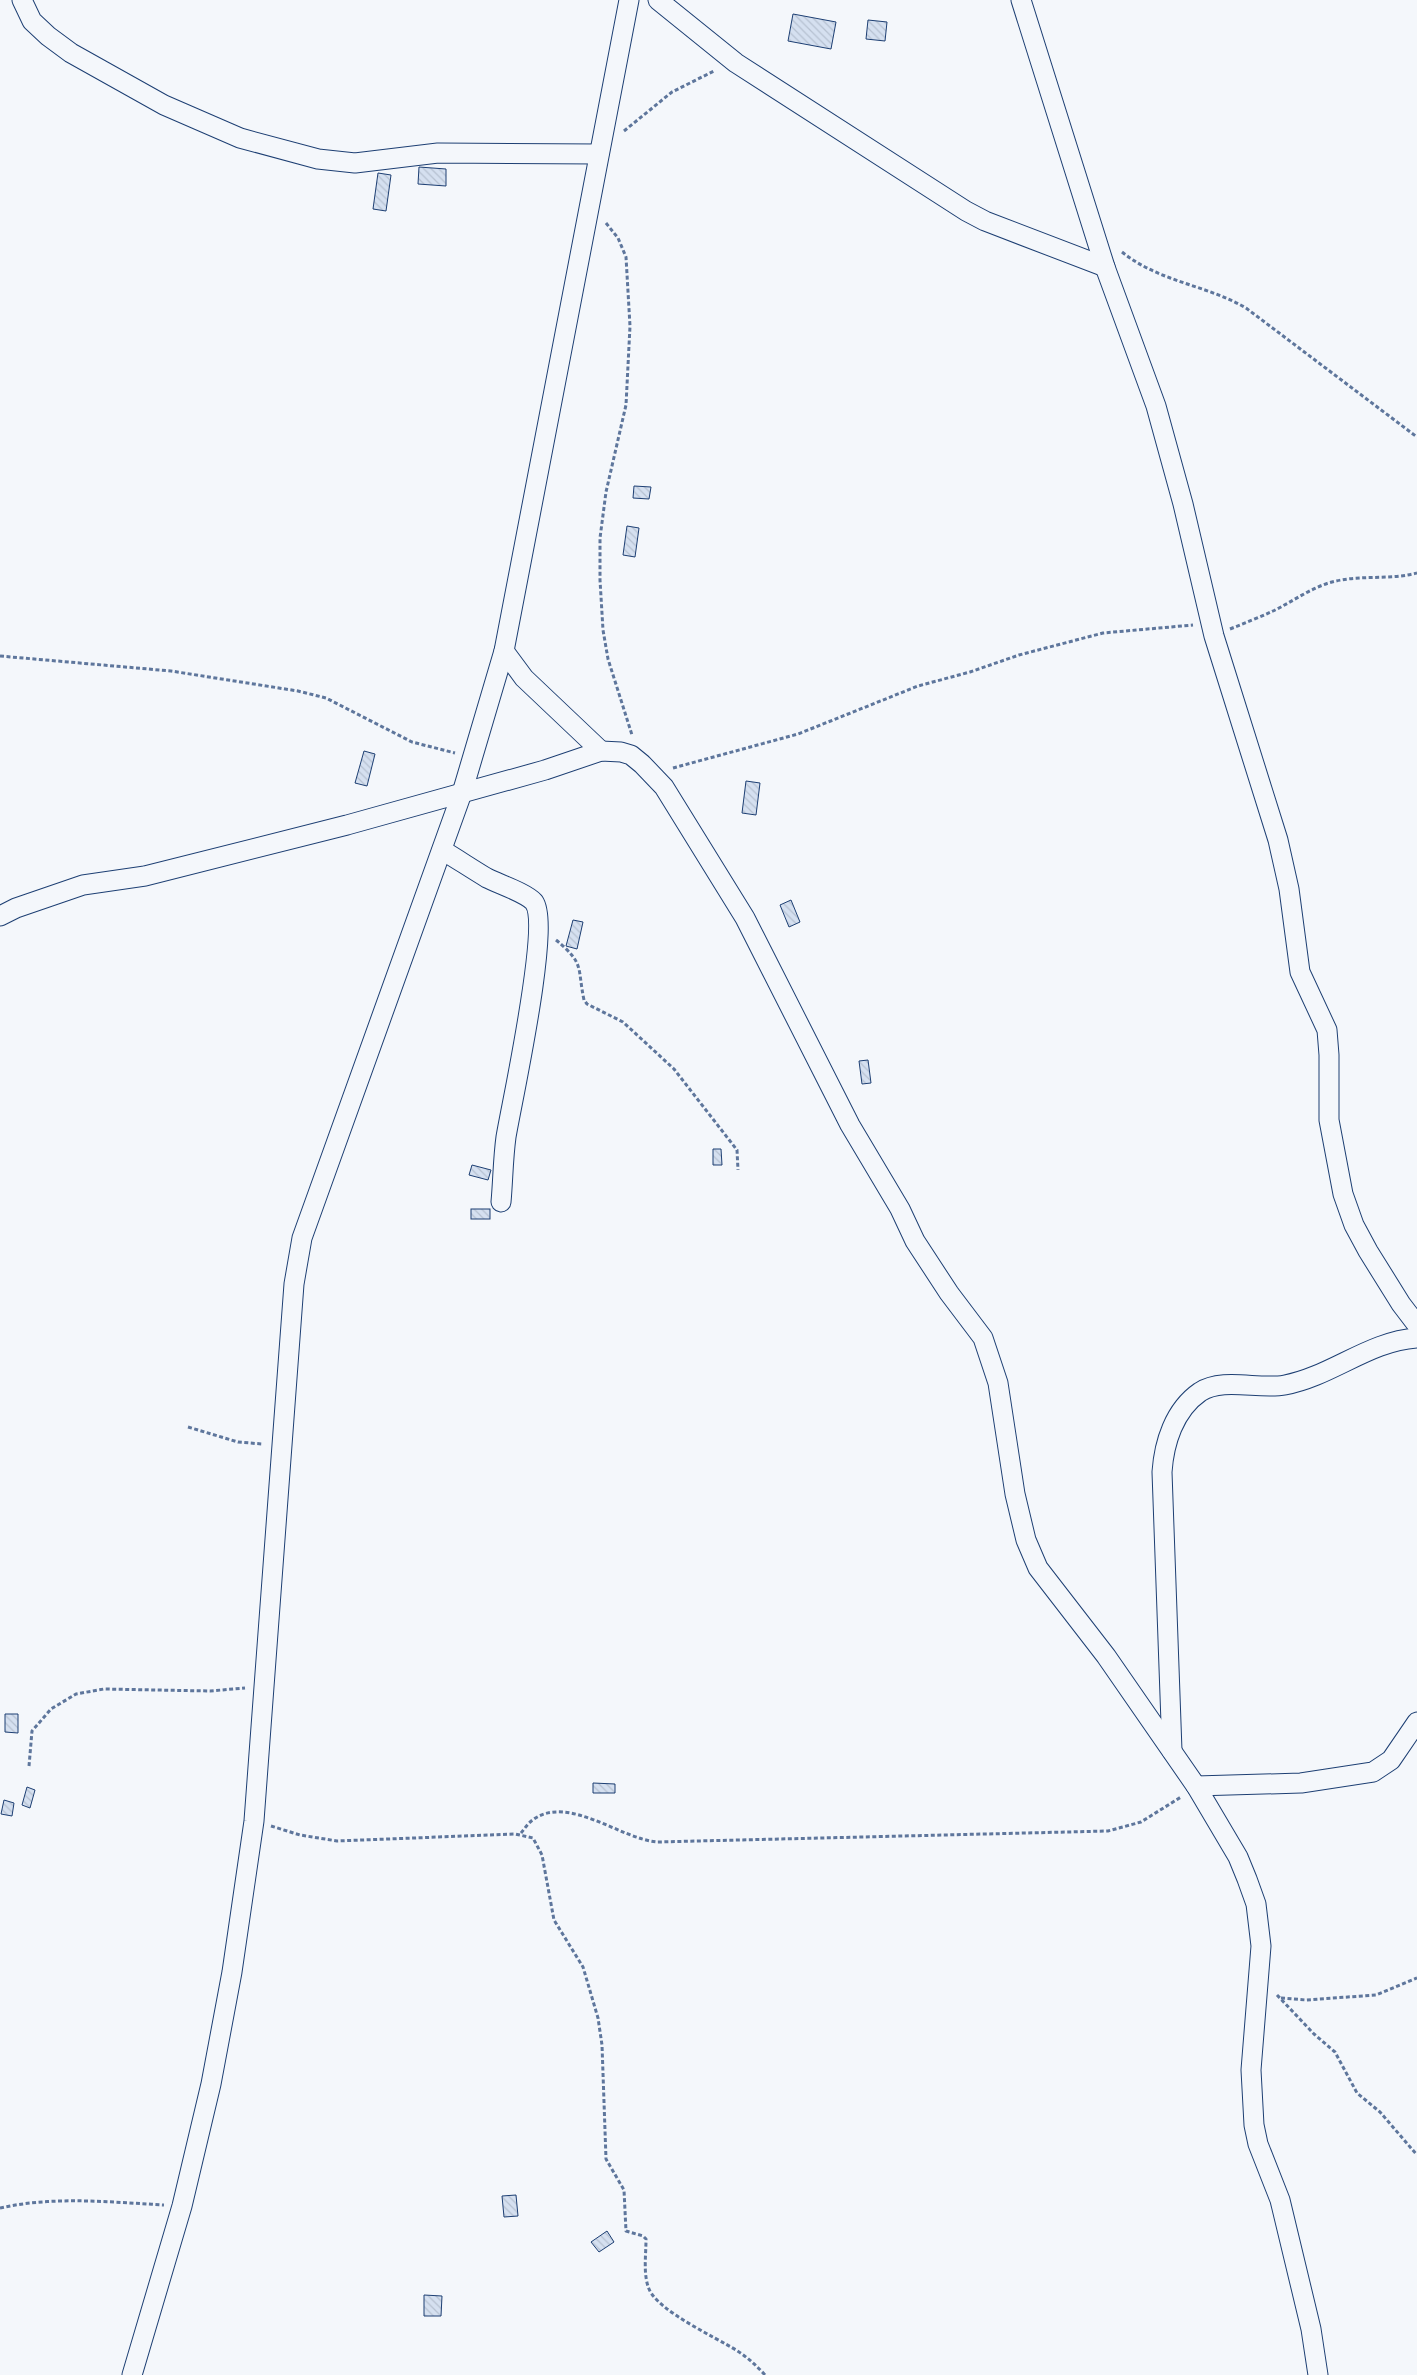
<svg xmlns="http://www.w3.org/2000/svg" width="1417" height="2375" font-family="Signika,sans-serif">
<style>
.building{fill:url(#building-back-hatch);stroke:#1d3f73}
.lines{fill:none;stroke-linecap:round;stroke-linejoin:round}
.minor-casing{stroke:#1d3f73;stroke-width:21}
.path{stroke:#5e769c;stroke-width:3;stroke-dasharray:4 2.5;stroke-linecap:butt}
.minor{stroke:#f4f7fb;stroke-width:19}
</style>
<defs>
<pattern id="building-back-hatch" width="6" height="6" patternUnits="userSpaceOnUse" patternTransform="scale(1.25)"><rect width="6" height="6" fill="#d5e0f0"/><path d="M-1 5l2 2M0 0l6 6M5-1l2 2" fill="none" stroke="#b6c1d1"/></pattern>
</defs>
<rect width="100%" height="100%" fill="#f4f7fb"/>
<g class="building">
<path d="M793 14 836 22 831 49 788 41Z"/>
<path d="M868 20 887 22 885 41 866 39Z"/>
<path d="M419 167 446 169V186L418 184Z"/>
<path d="M378 173 391 175 386 211 373 209Z"/>
<path d="M634 486 651 487 649 499 633 498Z"/>
<path d="M627 526 639 528 635 557 623 555Z"/>
<path d="M364 751 375 754 367 786 355 783Z"/>
<path d="M746 781 760 783 756 815 742 813Z"/>
<path d="M791 900 800 922 789 927 780 905Z"/>
<path d="M573 920 583 922 577 949 566 946Z"/>
<path d="M868 1060 871 1083 862 1084 859 1061Z"/>
<path d="M713 1149H721L722 1165H713Z"/>
<path d="M472 1165 491 1170 488 1180 469 1175Z"/>
<rect x="471" y="1209" width="19" height="10"/>
<path d="M5 1714H18V1733L5 1732Z"/>
<path d="M593 1783 615 1784V1793H593Z"/>
<path d="M27 1787 35 1790 30 1808 22 1805Z"/>
<path d="M4 1800 14 1803 12 1816 1 1814Z"/>
<path d="M516 2195 518 2216 504 2217 502 2196Z"/>
<path d="M607 2231 614 2242 599 2252 591 2242Z"/>
<path d="M424 2295 442 2296 441 2316H424Z"/>
</g>
<g class="lines">
<g class="minor-casing">
<g id="minor">
<path d="M22 0 32 21 48 36 71 53 164 105 240 138 318 159 355 163 438 153 599 154"/>
<path d="M658 0 736 63 966 211 985 221 1105 267"/>
<path d="M1021 0 1105 267 1156 406 1183 504 1214 636 1278 840 1289 889 1300 972 1327 1030 1329 1055V1120L1343 1194 1354 1225 1368 1251 1401 1304 1417 1325"/>
<path d="M504 651 524 678 601 751"/>
<path d="M442 850C457 859 472 869 487 878 499 884 526 893 534 902 551 926 512 1101 506 1137 503 1159 503 1180 501 1202"/>
<path d="M0 916 16 908 83 885 145 876 347 825 545 770 601 751 621 752 631 755 642 764 664 787 745 918 850 1125 900 1209 915 1241 949 1293 983 1338 998 1383 1015 1494 1026 1540 1038 1568 1106 1656 1196 1786 1238 1857 1247 1879 1256 1904 1261 1946 1251 2070 1254 2125 1258 2144 1280 2200 1311 2329 1318 2375"/>
<path d="M1172 1751 1162 1472C1164 1443 1174 1410 1200 1392 1223 1377 1259 1390 1285 1385 1332 1376 1369 1341 1417 1338"/>
<path d="M1196 1786 1301 1783 1373 1772 1391 1760 1417 1722"/>
<path d="M132 2375 182 2206 211 2084 232 1972 254 1821 294 1284 302 1238 462 793 504 651 629 0"/>
</g>
</g>
<g class="path">
<path d="M624 131 672 92 714 71"/>
<path d="M606 223 618 238 626 257 630 326 626 405 606 492 600 538V580L603 630 608 659 632 735"/>
<path d="M1122 252C1159 282 1207 285 1246 308L1417 437"/>
<path d="M1230 629C1245 623 1260 617 1273 611 1294 601 1313 586 1336 581 1363 575 1391 580 1417 573"/>
<path d="M0 656 171 671 298 691 326 698 412 742 455 753"/>
<path d="M673 768 798 734 918 686 970 672 1019 655 1103 633 1193 625"/>
<path d="M556 940C585 964 577 967 584 1000L587 1004 623 1022 674 1069 737 1150 738 1170"/>
<path d="M188 1427 238 1442 262 1444"/>
<path d="M29 1766 32 1731 51 1709 76 1694 104 1689 210 1691 245 1688"/>
<path d="M271 1826 300 1835 337 1841 515 1834 533 1838 542 1855 554 1920 583 1967 598 2018 602 2045 606 2159 624 2190 626 2231 643 2236 646 2239C646 2256 643 2274 649 2289 658 2311 715 2337 736 2350 747 2357 756 2365 765 2375"/>
<path d="M521 1833C525 1828 529 1822 534 1819 569 1795 621 1839 657 1842L1108 1831 1141 1822 1181 1797"/>
<path d="M1277 1995 1314 2034 1335 2052 1357 2093 1380 2112 1417 2155"/>
<path d="M1281 1998 1306 2000 1376 1995 1417 1978"/>
<path d="M0 2208C54 2196 109 2202 164 2205"/>
</g>
<use href="#minor" class="minor"/>
</g>
</svg>
